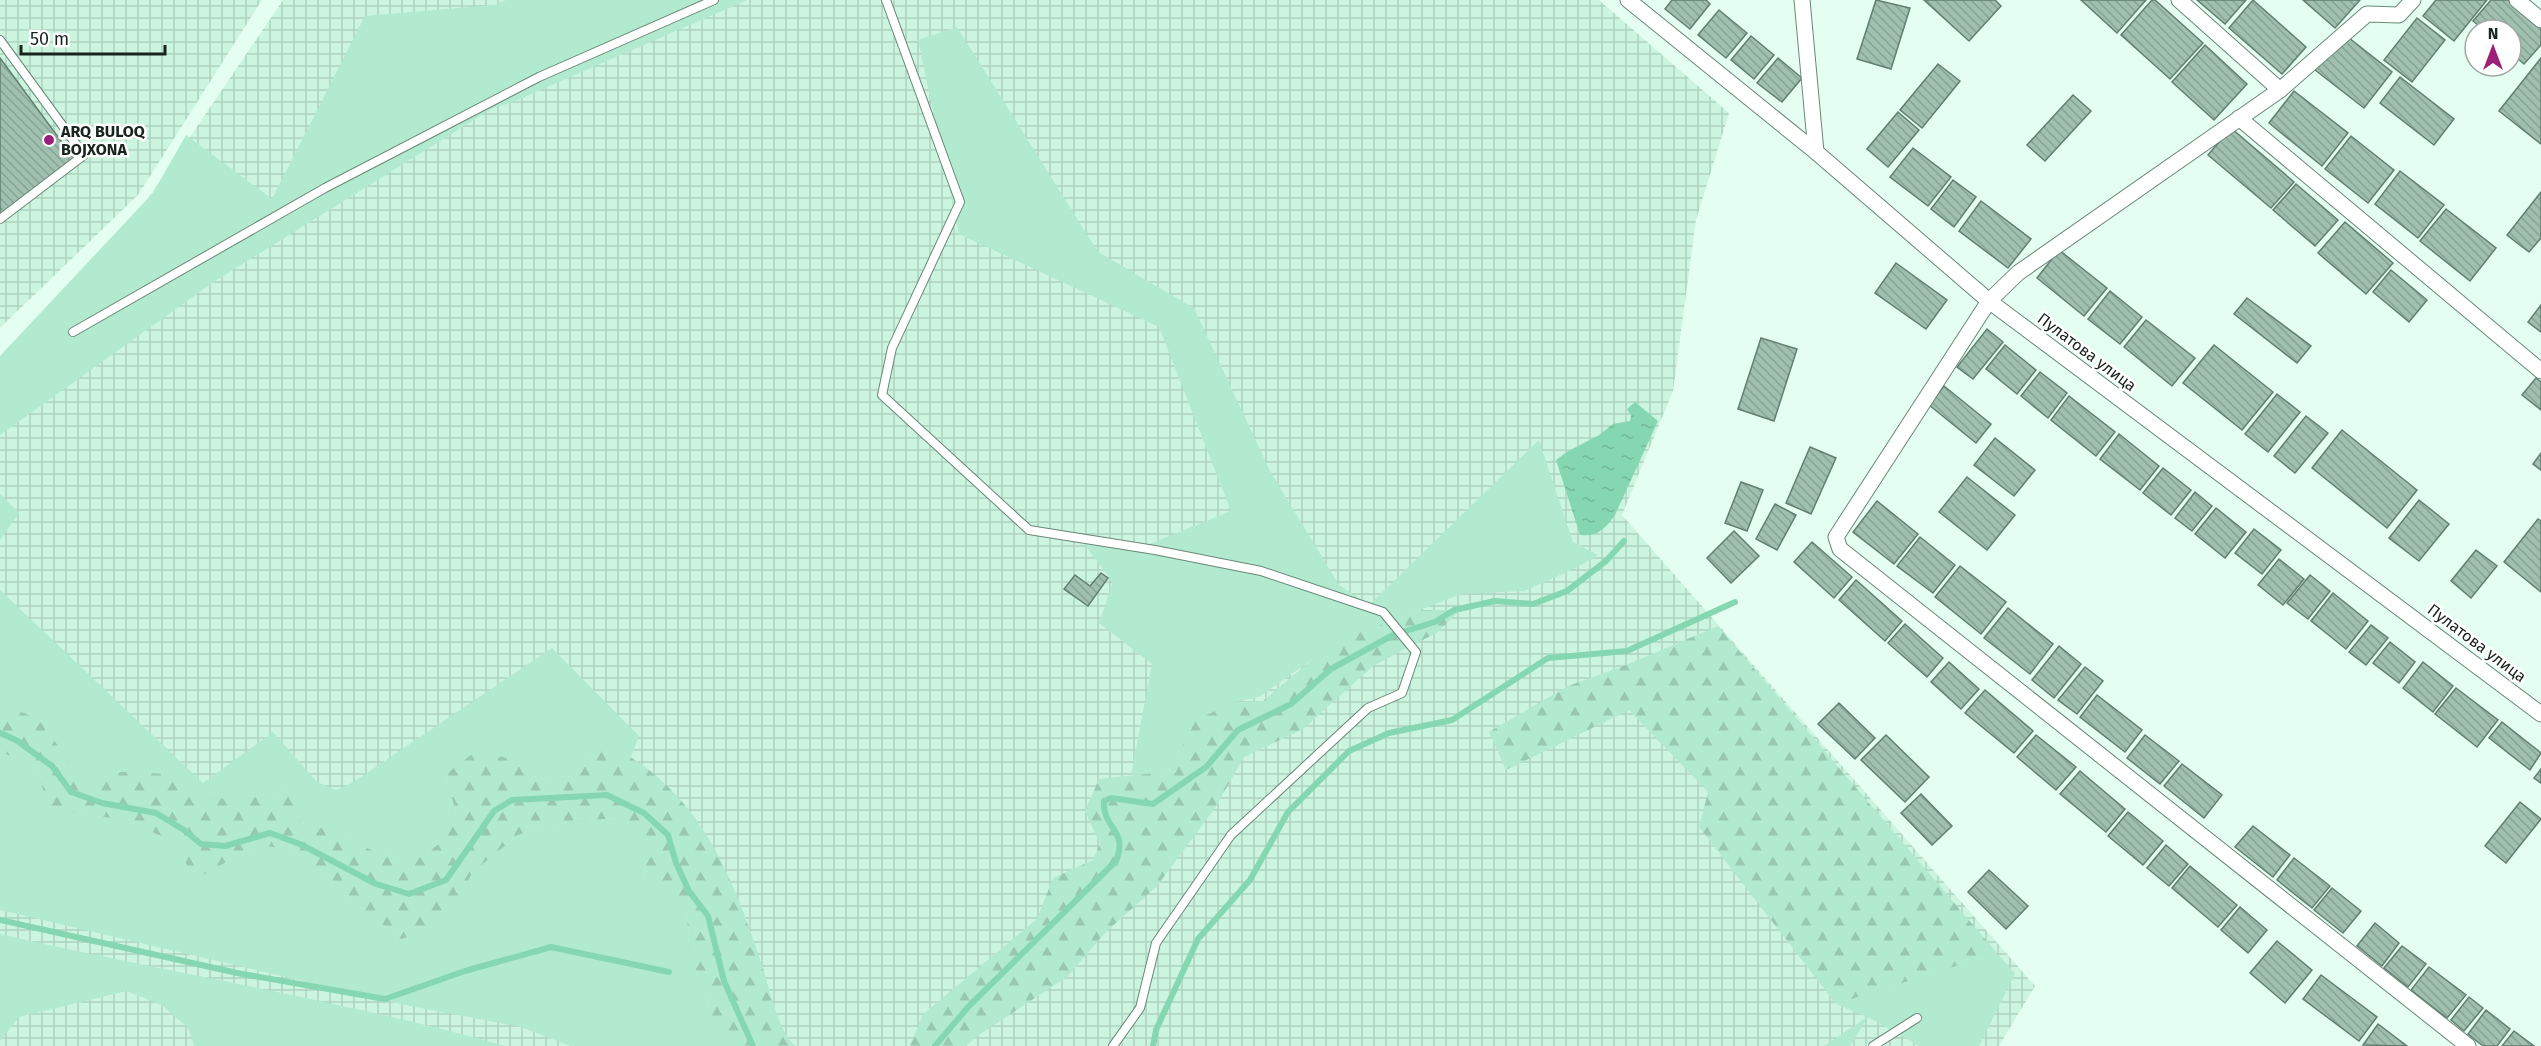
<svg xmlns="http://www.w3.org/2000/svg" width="2541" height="1046" font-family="'Fira Sans',sans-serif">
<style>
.industrial{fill:url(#industrial-grid)}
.green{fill:#b1eace}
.forest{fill:url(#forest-firs)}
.water{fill:url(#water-ripples)}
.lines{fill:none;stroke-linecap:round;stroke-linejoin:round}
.stream{stroke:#85d7b1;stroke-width:6}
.building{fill:url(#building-back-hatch);stroke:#617f70;stroke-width:1.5}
.service-casing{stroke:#698778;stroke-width:10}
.minor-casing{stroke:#698778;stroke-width:17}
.service{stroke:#fff;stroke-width:8}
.minor{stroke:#fff;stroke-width:15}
.poi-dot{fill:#9c2077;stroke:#fff;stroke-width:2}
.labels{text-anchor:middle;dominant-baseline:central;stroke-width:5;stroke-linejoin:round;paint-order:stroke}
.poi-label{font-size:16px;font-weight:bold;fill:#18241e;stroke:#fff;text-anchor:start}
.street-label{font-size:16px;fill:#18241e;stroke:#fff}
</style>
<defs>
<pattern id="industrial-grid" width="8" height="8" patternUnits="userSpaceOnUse" patternTransform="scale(1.5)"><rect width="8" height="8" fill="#ccf5e0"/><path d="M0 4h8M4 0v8" fill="none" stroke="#aed2c0"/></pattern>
<pattern id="forest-firs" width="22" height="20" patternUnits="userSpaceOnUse" patternTransform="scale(1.5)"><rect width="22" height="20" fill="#b1eace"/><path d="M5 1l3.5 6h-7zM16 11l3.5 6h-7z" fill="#98c9b0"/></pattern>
<pattern id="water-ripples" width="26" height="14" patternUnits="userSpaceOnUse" patternTransform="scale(1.5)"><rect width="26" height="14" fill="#85d7b1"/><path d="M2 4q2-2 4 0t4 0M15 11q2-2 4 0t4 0" fill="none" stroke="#72b898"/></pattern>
<pattern id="building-back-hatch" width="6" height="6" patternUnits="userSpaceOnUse" patternTransform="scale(1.5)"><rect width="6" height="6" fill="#9fbfaf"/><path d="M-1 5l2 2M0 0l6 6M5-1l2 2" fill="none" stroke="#88a496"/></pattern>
</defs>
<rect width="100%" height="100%" fill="#e4fff1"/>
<g class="industrial">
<path d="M0 0H262L138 195 0 328Z"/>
<path d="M283 0H1599L1729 113 1696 220 1673 391 1622 515 2035 986 1999 1046H0V373L149 197Z"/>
</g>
<g class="green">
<path d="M506 0H747L513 102 493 108 212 283 0 435V356L153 193 186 135 272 199 365 16 494 5Z"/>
<path d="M957 27 1098 252 1194 308 1270 471 1339 585 1369 605 1539 440 1573 542 1598 555 1576 568 1524 591 1461 594 1337 642 1259 697 1234 702 1196 720 1175 760 1165 772 1131 775 1152 664 1099 623 1113 582 1084 544 1135 550 1231 511 1159 327 959 234 918 40Z"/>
<path d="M0 494 19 513 0 540Z"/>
<path d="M0 590 203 783 273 732 317 782 336 790 352 783 552 648 639 736 631 757 594 743 577 772 546 781 520 760 446 774 456 814 439 844 419 858 382 855 329 830 301 823 288 790 240 799 194 798 171 774 95 787 75 768 38 719 0 709Z"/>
<path d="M0 751 39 770 48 809 125 820 181 845 188 868 198 877 228 861 268 846 295 851 328 881 400 939 444 928 472 873 518 835 542 826 614 818 641 826 645 843 641 862 646 884 686 908 690 953 722 1046H570L521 1027 405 1005 0 910Z"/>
<path d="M0 934C168 973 339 999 505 1046H194L188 1028 162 1005 126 991 19 1017 0 1041Z"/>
<path d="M1997 953 2015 974 1979 1046H1919L1868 1017 1850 1046H1824L1867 1017 1836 1004Z"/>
</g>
<g class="forest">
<path d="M1420 610H1460L1438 632 1373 666 1303 729 1244 757 1215 808 1157 886 1105 933 1067 977 980 1034 966 1046H910L923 1014 1037 919 1053 878 1093 860 1100 844 1085 811 1099 779 1165 772 1175 760 1196 720 1234 702 1263 701 1332 643Z"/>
<path d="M1718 626 1997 953 1836 1004 1699 827 1708 792 1629 710 1506 770 1489 732 1568 686 1626 665Z"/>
<path d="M7 706 38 719 75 768 95 787 120 772 171 774 195 798 240 799 288 790 301 823 329 830 382 855 419 858 439 844 456 814 446 774 475 752 520 760 546 781 577 772 594 743C606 748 621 751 632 758 708 807 737 889 764 971 770 992 779 1031 795 1046H722L690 953 686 908 646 884 641 862 645 843 638 828 613 818 542 826 518 835 472 873 444 929 400 939 328 881 295 851 268 846 228 861 198 878 188 869 181 845 125 820 47 809 39 770 0 751V707Z"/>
</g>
<path class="water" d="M1635 402 1658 421 1615 515C1605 529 1597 537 1580 535L1556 460 1567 452 1599 435 1613 424 1630 421 1631 416 1627 409Z"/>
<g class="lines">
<g class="stream">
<path d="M0 733 16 740 52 766 71 792 102 803 156 813 184 830 201 844 225 846 270 833 300 844 376 884 409 894 446 880 494 811 512 800 607 795 644 813 668 835 676 863 689 891 708 916 724 981 753 1046"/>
<path d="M0 920 237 973 385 999 465 971 551 947 669 972"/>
<path d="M935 1046 969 1006 1116 861C1129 829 1102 829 1104 801L1111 798 1153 804 1206 767 1238 730 1291 704 1331 669 1393 635 1435 622 1454 610 1495 601 1533 604 1567 591 1606 561 1624 541"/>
<path d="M1153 1046 1156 1030 1198 939 1250 880 1288 812 1349 751 1389 733 1452 720 1548 658 1627 651 1735 602"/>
</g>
</g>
<g class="building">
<path d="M1672 0H1706L1710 4 1690 29 1665 9Z"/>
<path d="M1876 0 1910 8 1891 69 1857 59Z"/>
<path d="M1924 0H1995L2001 6 1969 41Z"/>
<path d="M2081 0H2146L2117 33Z"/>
<path d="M2152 0H2155L2203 43 2170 79 2121 35Z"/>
<path d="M2197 0H2246L2225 24Z"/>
<path d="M2253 0 2306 47 2282 74 2229 28Z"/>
<path d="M2303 0H2360L2335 28Z"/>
<path d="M2436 0H2487L2454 41 2423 16Z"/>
<path d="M2491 0H2508L2541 28V45L2524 64 2511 53V30H2484L2473 21Z"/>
<path d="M1719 10 1747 33 1726 58 1698 35Z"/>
<path d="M2417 18 2445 40 2412 82 2384 60Z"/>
<path d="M2344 34 2392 72 2364 108 2315 70Z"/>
<path d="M1751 36 1774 55 1754 79 1731 60Z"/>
<path d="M2205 45 2247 84 2214 120 2172 82Z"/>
<path d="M0 58 75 160 0 215Z"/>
<path d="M1778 58 1802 78 1782 102 1757 83Z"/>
<path d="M2541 58V144L2499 111Z"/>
<path d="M1938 64 1960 81 1922 128 1900 110Z"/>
<path d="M2400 77 2454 119 2434 145 2380 103Z"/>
<path d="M2294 91 2348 133 2322 166 2269 123Z"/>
<path d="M2073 95 2091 111 2045 161 2027 145Z"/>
<path d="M1898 112 1919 130 1888 167 1867 149Z"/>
<path d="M2231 128 2294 182 2271 208 2208 155Z"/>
<path d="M2351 136 2394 170 2368 203 2325 169Z"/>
<path d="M1913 148 1951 177 1928 206 1890 177Z"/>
<path d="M2400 171 2444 205 2418 238 2375 204Z"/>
<path d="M1953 180 1976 197 1954 227 1931 209Z"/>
<path d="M2296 184 2338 220 2315 246 2273 210Z"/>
<path d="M2541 192V238L2529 252 2507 235Z"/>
<path d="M1981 201 2031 239 2008 268 1959 231Z"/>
<path d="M2446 209 2496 248 2470 281 2420 241Z"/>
<path d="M2345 222 2393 263 2366 294 2318 253Z"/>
<path d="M2059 250 2107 288 2084 316 2037 278Z"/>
<path d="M1896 263 1947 300 1926 329 1875 293Z"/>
<path d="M2391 270 2427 300 2409 322 2373 292Z"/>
<path d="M2110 291 2142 317 2120 344 2088 319Z"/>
<path d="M2247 298 2311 346 2297 363 2234 314Z"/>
<path d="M2541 305V332L2528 322Z"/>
<path d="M2146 320 2195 358 2172 386 2124 347Z"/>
<path d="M1987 329 2003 342 1973 379 1957 367Z"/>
<path d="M1761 338 1797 349 1774 421 1738 409Z"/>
<path d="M2005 345 2036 370 2017 394 1986 369Z"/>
<path d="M2214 345 2273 392 2242 430 2183 383Z"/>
<path d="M2040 372 2067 393 2048 418 2021 396Z"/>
<path d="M2536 378 2541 382V410L2522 395Z"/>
<path d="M1944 386 1991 424 1976 443 1929 405Z"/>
<path d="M2277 394 2300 412 2268 452 2245 434Z"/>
<path d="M2069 396 2115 432 2096 456 2051 420Z"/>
<path d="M2306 416 2328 433 2295 473 2274 456Z"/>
<path d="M2342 430 2417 490 2387 528 2312 468Z"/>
<path d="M2119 434 2159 466 2140 490 2100 459Z"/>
<path d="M1995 438 2035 470 2014 496 1974 465Z"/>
<path d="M1810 447 1836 458 1811 514 1786 503Z"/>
<path d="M2541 453V470L2533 464Z"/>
<path d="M2163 468 2191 490 2171 515 2143 493Z"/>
<path d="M1967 477 2015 515 1987 550 1939 512Z"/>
<path d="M1741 482 1763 490 1747 531 1725 523Z"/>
<path d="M2195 492 2212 506 2192 531 2175 518Z"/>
<path d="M2419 500 2449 524 2419 561 2389 538Z"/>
<path d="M1877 501 1918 534 1894 564 1853 532Z"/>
<path d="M1775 504 1796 515 1777 550 1756 539Z"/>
<path d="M2216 508 2246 532 2225 558 2195 534Z"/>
<path d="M2538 519 2541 521V592L2504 562Z"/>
<path d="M2254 529 2281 550 2262 574 2235 553Z"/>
<path d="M1734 531 1759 556 1731 583 1707 558Z"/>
<path d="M1920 537 1955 565 1933 593 1897 566Z"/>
<path d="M1812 542 1852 577 1834 598 1794 562Z"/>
<path d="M2476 550 2497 566 2471 598 2451 581Z"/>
<path d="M2279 559 2304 579 2283 605 2258 585Z"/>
<path d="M1960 566 2006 602 1981 634 1935 597Z"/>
<path d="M1101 573 1108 578 1088 606 1064 589 1075 575 1090 586Z"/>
<path d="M2310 575 2330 591 2308 619 2287 603Z"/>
<path d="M1856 580 1902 621 1885 641 1839 600Z"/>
<path d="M2333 593 2368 621 2346 649 2311 621Z"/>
<path d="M2008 608 2053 644 2030 674 1984 638Z"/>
<path d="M1905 624 1943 658 1927 677 1888 643Z"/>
<path d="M2371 625 2388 638 2366 665 2349 652Z"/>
<path d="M2390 642 2415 662 2399 683 2373 663Z"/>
<path d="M2059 646 2081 664 2054 698 2032 680Z"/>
<path d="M1949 662 1979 689 1961 709 1931 682Z"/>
<path d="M2423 662 2453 686 2433 712 2403 688Z"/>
<path d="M2085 667 2103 681 2077 714 2058 700Z"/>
<path d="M2456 688 2498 720 2477 747 2435 714Z"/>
<path d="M1985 690 2033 731 2014 753 1965 713Z"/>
<path d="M2097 695 2142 730 2125 752 2080 717Z"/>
<path d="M1839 703 1875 738 1855 759 1818 724Z"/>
<path d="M2502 722 2541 753 2530 770 2489 738Z"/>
<path d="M1886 735 1929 777 1905 802 1861 760Z"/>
<path d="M2036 735 2076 767 2056 790 2017 757Z"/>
<path d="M2145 735 2179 761 2160 784 2127 758Z"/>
<path d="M2182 764 2222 795 2204 818 2164 786Z"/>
<path d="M2541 769V783L2534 778Z"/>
<path d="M2080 771 2125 809 2106 832 2060 794Z"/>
<path d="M1921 794 1952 826 1932 845 1901 813Z"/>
<path d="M2520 802 2541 819 2506 863 2485 846Z"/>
<path d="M2128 812 2163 841 2143 865 2108 836Z"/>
<path d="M2253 826 2290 855 2273 877 2235 847Z"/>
<path d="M2166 845 2188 864 2169 886 2147 868Z"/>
<path d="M2294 858 2330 886 2312 908 2277 880Z"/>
<path d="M2190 866 2237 905 2218 927 2172 888Z"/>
<path d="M1989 870 2028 906 2006 929 1968 892Z"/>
<path d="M2332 888 2361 911 2343 933 2314 910Z"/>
<path d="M2240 907 2267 930 2248 953 2221 930Z"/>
<path d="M2375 923 2399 943 2382 966 2357 946Z"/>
<path d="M2277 941 2312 970 2285 1003 2250 973Z"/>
<path d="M2402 946 2426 964 2408 987 2384 968Z"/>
<path d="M2429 967 2466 995 2447 1018 2411 990Z"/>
<path d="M2321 975 2377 1017 2359 1041 2303 999Z"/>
<path d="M2469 997 2483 1008 2464 1031 2451 1020Z"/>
<path d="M2486 1010 2510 1029 2497 1046H2483L2468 1034Z"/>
<path d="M2378 1024 2407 1046 2363 1045Z"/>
<path d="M2514 1031 2534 1046H2502Z"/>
</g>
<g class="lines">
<g class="service-casing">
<g id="service">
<path d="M886 0 960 202 892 348 882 395 1029 530 1155 550 1261 571 1383 612 1416 652 1402 693 1368 708 1231 835 1156 943 1140 1008 1113 1046"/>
<path d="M0 40 84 155 0 219"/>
<path d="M73 332 325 188 539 77 714 0"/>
<path d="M1873 1046 1917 1018"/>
</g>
</g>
<g class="minor-casing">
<g id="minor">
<path d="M1628 0 1816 152 1989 301 2541 714"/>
<path d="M1802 0 1816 152"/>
<path d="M2179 0 2280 90"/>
<path d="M2413 0 2399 15 2367 14 2280 90 2018 273 1989 301 1836 537 1840 549 2468 1046"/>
<path d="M2517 0 2541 20"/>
<path d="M2239 118 2541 371"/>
</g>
</g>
<use href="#service" class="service"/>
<use href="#minor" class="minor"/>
</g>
<circle class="poi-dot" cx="49" cy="140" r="6"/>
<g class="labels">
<g class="poi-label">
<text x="61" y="131">ARQ BULOQ<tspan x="61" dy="18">BOJXONA</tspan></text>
</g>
<g class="street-label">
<text transform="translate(2087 352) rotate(37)">Пулатова улица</text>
<text transform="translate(2477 643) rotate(37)">Пулатова улица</text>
</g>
</g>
<g transform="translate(2493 48)"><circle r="28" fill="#ffffff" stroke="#a3a7a5" stroke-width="1.5"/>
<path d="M0-4.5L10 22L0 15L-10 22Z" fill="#9c2077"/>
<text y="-9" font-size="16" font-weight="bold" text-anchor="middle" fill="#18241e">N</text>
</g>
<path d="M21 45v9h144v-9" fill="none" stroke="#18241e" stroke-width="3"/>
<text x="30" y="45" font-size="18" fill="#18241e" stroke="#ffffff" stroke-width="4.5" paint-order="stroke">50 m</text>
</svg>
